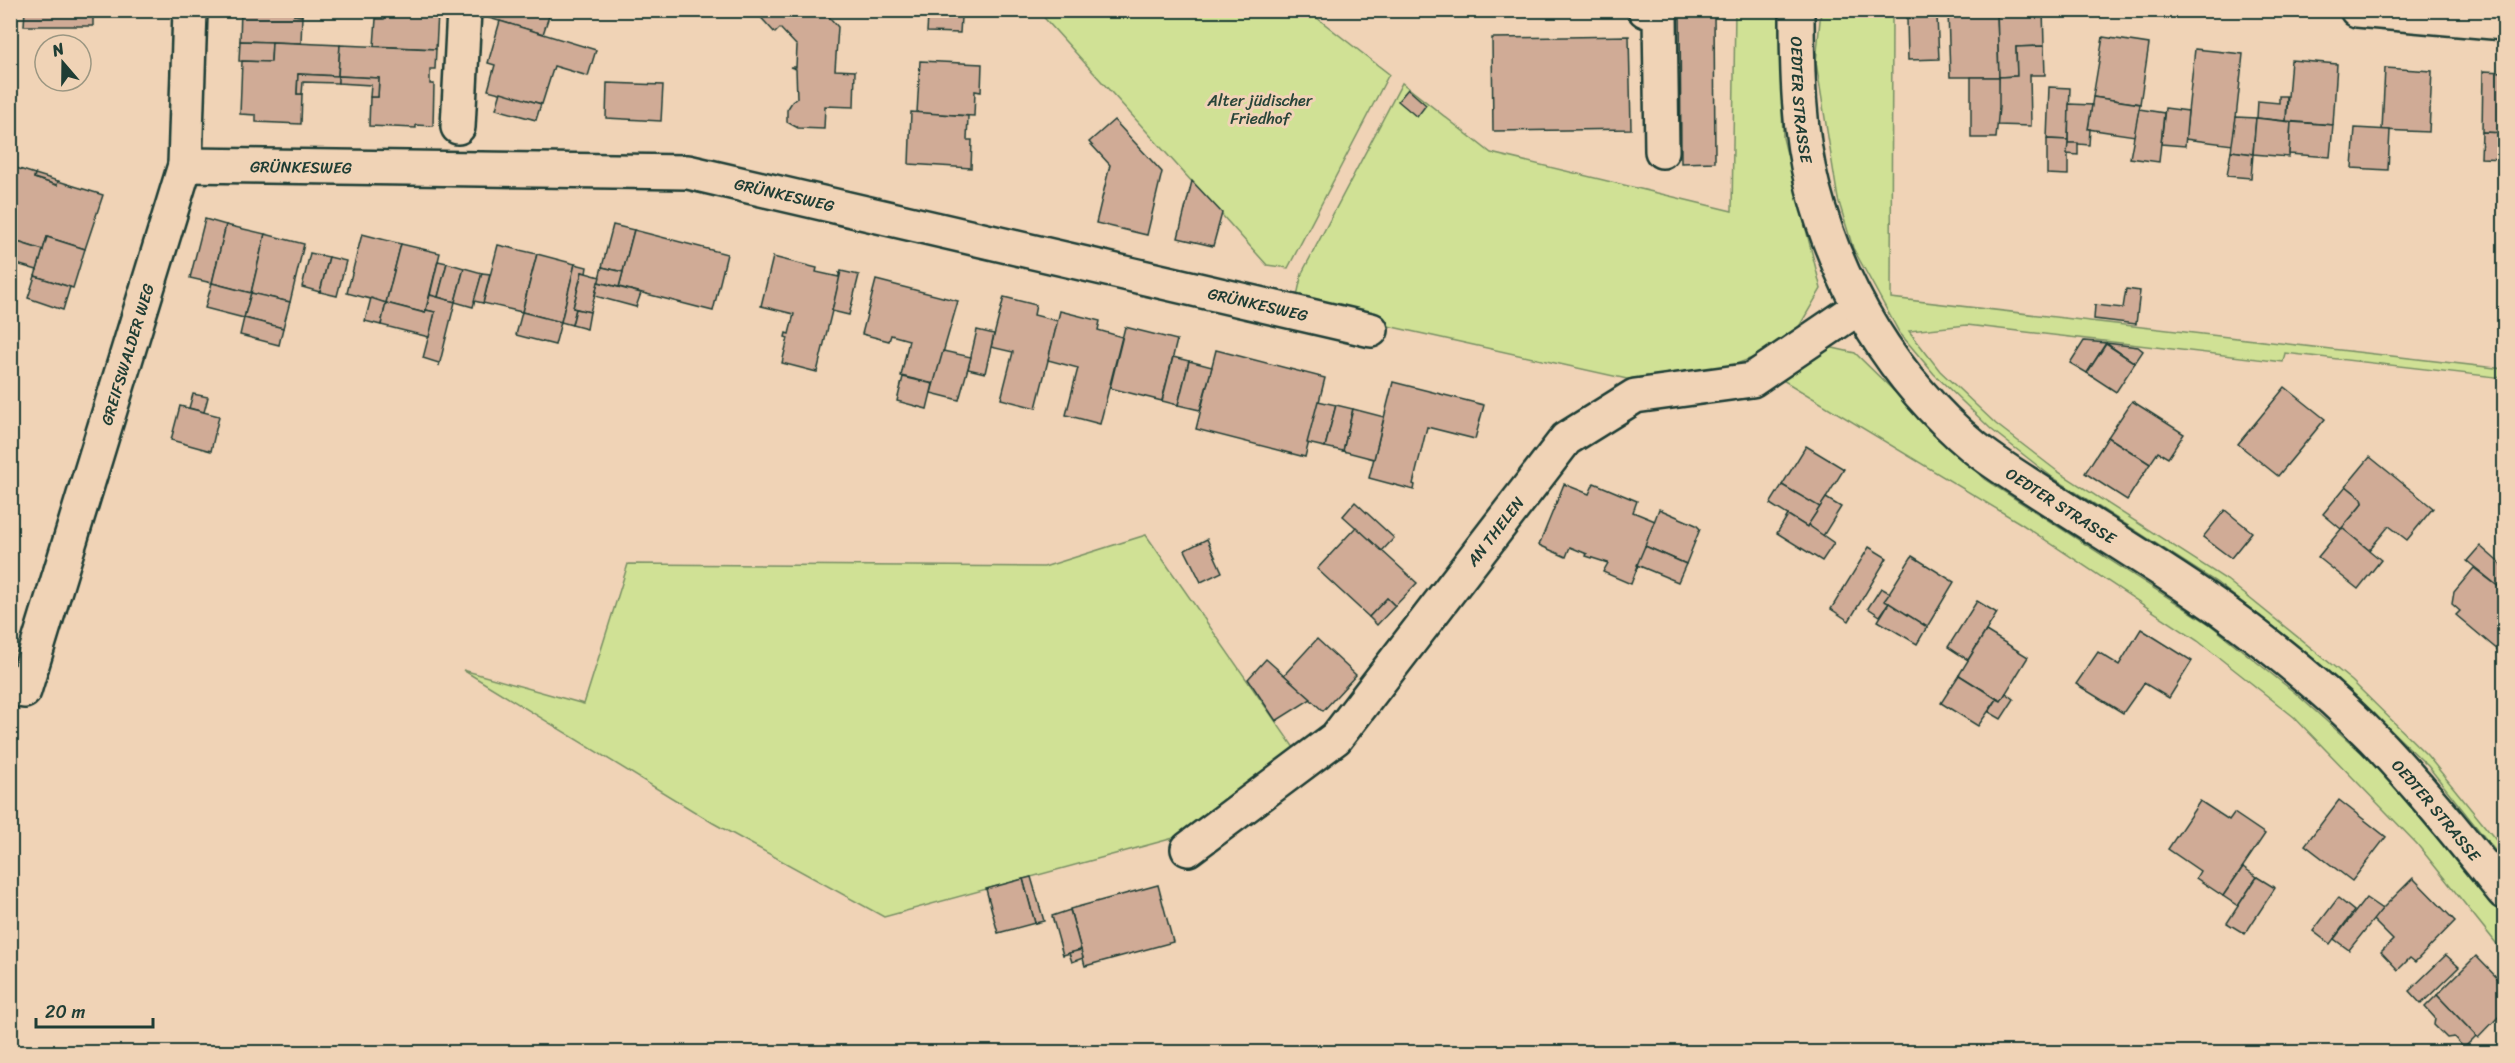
<svg xmlns="http://www.w3.org/2000/svg" width="2515" height="1063" font-family="Sriracha,sans-serif">
<style>
.green{fill:#d0e195;stroke:#788f64;stroke-width:1.5}
.building{fill:#d0ab96;stroke:#1f3d34;stroke-width:1.5}
.lines{fill:none;stroke-linecap:round;stroke-linejoin:round}
.minor-casing{stroke:#1f3d34;stroke-width:38}
.major-casing{stroke:#1f3d34;stroke-width:38}
.minor{stroke:#f0d3b6;stroke-width:33}
.major{stroke:#f0d3b6;stroke-width:33}
.labels{text-anchor:middle;dominant-baseline:central;stroke-width:6;stroke-linejoin:round;paint-order:stroke}
.street-label{font-size:16px;fill:#1f3d34;stroke:#f0d3b6}
.park-label{font-size:16px;fill:#284539;stroke:#f0d3b6}
</style>
<rect width="100%" height="100%" fill="#f0d3b6"/>
<filter id="ink" filterUnits="userSpaceOnUse"><feTurbulence type="fractalNoise" baseFrequency=".0167" numOctaves="2"/><feDisplacementMap in="SourceGraphic" scale="12" xChannelSelector="R" yChannelSelector="G"/><feConvolveMatrix kernelMatrix="1 2 1 2 8 2 1 2 1" color-interpolation-filters="sRGB"/></filter>
<g filter="url(#ink)">
<g class="green">
<path d="M1821 10 1892 11 1891 298 2504 369V378L2285 353 2283 362 1967 325 1909 331 1940 371 1996 424 2057 471 2227 580 2352 681 2427 755 2504 850V862L2428 766 2349 690 2287 637 2216 582 2052 477 1992 430 1934 374 1899 332 1853 248 1838 199 1816 62Z"/>
<path d="M1038 11H1308L1389 74 1288 268 1267 265Z"/>
<path d="M1735 11H1779L1783 138 1821 289 1789 344 1731 366 1627 379 1307 308 1297 296 1302 273 1402 83 1491 153 1732 211Z"/>
<path d="M1824 346 1855 353 1984 479 2208 623 2294 692 2400 787 2504 918V953L2417 844 2294 717 2198 641 2020 523 1776 376Z"/>
<path d="M1146 535 1299 755 1181 836 884 917 713 823 463 670 584 704 628 564 1044 567Z"/>
</g>
<g class="building">
<path d="M25 10H93V26H24Z"/>
<path d="M241 10H294V15L302 16 301 43 240 41Z"/>
<path d="M294 10H302V16L294 15Z"/>
<rect x="376" y="10" width="8" height="9"/>
<path d="M384 10H434V13H438L436 49 374 46 376 19H384Z"/>
<path d="M492 10H551L543 34 489 18Z"/>
<path d="M758 10H823L838 27 835 70 855 71 854 107 825 106 824 129 798 128 787 122V110L792 102 797 98 796 69 790 67H796L797 46 780 28 775 33 756 12Z"/>
<path d="M928 10H961V17L928 16Z"/>
<rect x="1340" y="10" width="55" height="2"/>
<path d="M1680 10H1714L1715 162 1681 163Z"/>
<path d="M1948 10H1997L1999 77H1950Z"/>
<path d="M1997 10H2043L2044 46 2016 47 2017 76 1999 77Z"/>
<path d="M928 16 961 17 960 33 927 32Z"/>
<path d="M1937 17 1939 59 1908 60 1907 18Z"/>
<path d="M500 21 596 50 588 76 554 66 542 104 488 90 495 65 488 63Z"/>
<path d="M1629 36 1631 129 1493 131 1492 38Z"/>
<path d="M2103 37 2149 44 2140 104 2093 97Z"/>
<path d="M240 41 272 42 271 62 239 61Z"/>
<path d="M272 42 340 45 338 76 298 74 297 94H302L301 124 256 122V115L240 114 242 61 271 62Z"/>
<path d="M340 45 436 49 435 69H430V84H434L433 126 416 125V128L369 126 370 97H378L379 78 338 76Z"/>
<path d="M2044 46 2045 75H2030L2031 126 1997 125 1999 77 2017 76 2016 47Z"/>
<path d="M2195 49 2243 54 2233 145 2185 139Z"/>
<path d="M2291 60 2337 64 2333 125 2286 121Z"/>
<path d="M920 61 982 64 981 92 975 91 974 116 917 113Z"/>
<path d="M2385 68 2432 71 2429 132 2382 130Z"/>
<path d="M2483 71 2504 72V133L2482 132Z"/>
<path d="M298 74 338 76V83L303 82 302 94H297Z"/>
<path d="M338 76 379 78 378 97H370L371 85 338 83Z"/>
<path d="M1971 77H1999V107L1996 138H1971Z"/>
<path d="M607 83 663 85 661 121 606 118Z"/>
<path d="M2049 87 2070 88 2068 140 2047 139Z"/>
<path d="M1408 89 1426 105 1417 117 1398 101Z"/>
<path d="M501 92 541 104 536 120 496 109Z"/>
<path d="M2279 96H2287L2286 121 2257 118 2258 101 2279 103Z"/>
<path d="M2093 97 2140 104 2135 136 2088 129Z"/>
<path d="M2069 104 2092 105 2088 129H2090L2089 145 2068 143Z"/>
<path d="M2165 108 2188 111 2185 146 2161 144Z"/>
<path d="M2139 109 2164 113 2159 162 2130 158Z"/>
<path d="M911 112 968 116 967 140H972L971 168 909 164Z"/>
<path d="M2236 117 2256 118 2253 154 2231 151Z"/>
<path d="M2256 118 2291 122 2289 157 2253 154Z"/>
<path d="M1114 120 1162 172 1147 235 1096 223 1110 165 1089 142Z"/>
<path d="M2291 122 2333 125 2330 157 2289 154Z"/>
<path d="M2355 128 2390 130 2388 170 2352 168Z"/>
<path d="M2482 132 2504 133V159L2481 158Z"/>
<path d="M2047 139 2068 140V175L2047 174Z"/>
<path d="M2068 143H2078V155L2067 154Z"/>
<path d="M2231 151 2253 154 2251 178 2227 176Z"/>
<path d="M10 166 35 174 34 178 57 185 58 181 103 195 85 249 47 237 43 250 11 240 15 228 10 226Z"/>
<path d="M35 174 58 181 57 185 34 178Z"/>
<path d="M1192 181 1222 213 1213 246 1178 238Z"/>
<path d="M205 219 226 225 212 283 190 278Z"/>
<path d="M226 225 265 234 251 293 212 283Z"/>
<path d="M613 225 634 230 623 272 602 267Z"/>
<path d="M10 226 15 228 11 240H10Z"/>
<path d="M634 230 727 254 713 311 619 287Z"/>
<path d="M265 234 304 244 290 302 251 293Z"/>
<path d="M362 234 401 244 386 303 347 293Z"/>
<path d="M47 237 85 249 73 288 35 276Z"/>
<path d="M11 240 43 250 37 270 10 262Z"/>
<path d="M401 244 440 253 425 313 386 303Z"/>
<path d="M498 245 537 254 522 312 483 303Z"/>
<path d="M310 253 329 257 320 292 302 287Z"/>
<path d="M537 254 575 264 561 322 522 312Z"/>
<path d="M329 257 346 261 337 296 320 292Z"/>
<path d="M773 257 817 268 816 272 839 277V273L841 274 817 372 782 363 788 338 785 337 786 333 789 334 794 314 761 306Z"/>
<path d="M438 261 447 263 438 297 430 295Z"/>
<path d="M447 263 464 268 455 302 438 297Z"/>
<path d="M575 264 587 267 586 273 582 272 573 308 576 309 572 325 561 322Z"/>
<path d="M602 267 623 272 619 287 598 282Z"/>
<path d="M464 268 482 273 473 307 455 302Z"/>
<path d="M841 271 859 275 849 315 832 311Z"/>
<path d="M582 272 600 277 590 312 573 308Z"/>
<path d="M482 273 490 274 483 303 474 301Z"/>
<path d="M35 276 70 287 63 310 28 298Z"/>
<path d="M876 280 958 301 934 384 901 376 909 340 891 335 889 341 862 334Z"/>
<path d="M598 282 641 293 636 307 595 296Z"/>
<path d="M212 283 251 293 244 318 205 308Z"/>
<path d="M2126 289 2140 291 2136 324 2094 319 2095 305 2123 308Z"/>
<path d="M251 293 290 302 283 328 244 318Z"/>
<path d="M430 295 455 302 439 366V363L423 358 435 312 426 310Z"/>
<path d="M1004 297 1036 305 1034 315 1058 321 1036 408 1001 399 1013 352 991 347Z"/>
<path d="M371 298 386 303 381 325 365 321Z"/>
<path d="M386 303 425 313 426 310 435 312 429 337 381 325Z"/>
<path d="M576 309 590 312 587 329 572 325Z"/>
<path d="M1060 311 1100 321 1098 330 1122 337 1100 424 1066 415 1078 368 1048 360Z"/>
<path d="M522 312 561 322 555 345 516 335Z"/>
<path d="M244 318 283 328 279 345 240 335Z"/>
<path d="M1125 327 1177 340 1162 401 1110 388Z"/>
<path d="M977 330 994 334 985 373 968 369Z"/>
<path d="M2084 341 2106 343 2087 373 2070 363Z"/>
<path d="M2106 343 2138 347 2143 351 2135 363Z"/>
<path d="M2106 344 2135 363 2116 392 2087 373Z"/>
<path d="M1216 350 1325 378 1305 457 1196 429Z"/>
<path d="M943 351 971 357 959 400 931 393Z"/>
<path d="M1173 357 1189 361 1178 405 1162 401Z"/>
<path d="M1189 361 1212 367 1200 410 1178 405Z"/>
<path d="M903 377 933 384 927 409 897 401Z"/>
<path d="M1393 382 1484 405 1475 439 1427 427 1413 484 1415 485 1414 490 1369 478Z"/>
<path d="M2285 387 2325 419 2278 476 2238 444Z"/>
<path d="M193 394 208 397 204 412 189 408Z"/>
<path d="M1318 401 1336 405 1325 447 1307 443Z"/>
<path d="M2132 401 2184 434 2168 458 2158 452 2150 464 2108 437Z"/>
<path d="M1336 405 1353 409 1343 451 1325 447Z"/>
<path d="M180 406 219 416 211 451 171 440Z"/>
<path d="M1353 409 1384 417 1374 459 1343 451Z"/>
<path d="M2108 437 2150 464 2127 500 2085 473Z"/>
<path d="M1806 446 1844 469 1820 508 1782 485Z"/>
<path d="M2370 457 2433 508 2407 540 2389 526 2369 550 2342 528 2363 503 2362 499 2346 486Z"/>
<path d="M1594 483 1637 501 1633 512 1655 521 1631 584 1603 572 1608 563 1586 556 1587 554 1570 547 1566 557 1539 545 1564 484 1589 494Z"/>
<path d="M1782 485 1820 507 1807 527 1770 504Z"/>
<path d="M2346 486 2362 499 2363 503 2341 529 2323 514Z"/>
<path d="M1826 498 1841 507 1823 536 1808 525Z"/>
<path d="M1355 502 1394 538 1382 551 1343 516Z"/>
<path d="M1659 509 1696 525 1700 529 1686 564 1645 546Z"/>
<path d="M2225 510 2252 532 2231 558 2203 537Z"/>
<path d="M1788 515 1807 527 1808 525 1834 543 1822 561 1777 533Z"/>
<path d="M1356 527 1417 583 1395 606 1387 598 1369 617 1317 569Z"/>
<path d="M2342 528 2381 560 2358 589 2318 557Z"/>
<path d="M1207 539 1222 572 1201 582 1185 550Z"/>
<path d="M1645 546 1686 564 1678 582 1637 565Z"/>
<path d="M2480 546 2504 567V591L2467 561Z"/>
<path d="M1869 547 1887 558 1849 621 1831 609Z"/>
<path d="M1912 556 1954 582 1927 627 1884 601Z"/>
<path d="M2474 568 2504 591V645L2499 651 2456 615 2460 611 2452 604 2454 592Z"/>
<path d="M1881 588 1890 593 1884 601 1889 603 1880 616 1868 608Z"/>
<path d="M1387 598 1395 606 1377 625 1369 617Z"/>
<path d="M1977 601 1997 613 1968 660 1948 647Z"/>
<path d="M1889 603 1927 627 1917 644 1878 621Z"/>
<path d="M2141 629 2192 661 2169 698 2144 683 2123 713 2076 684 2098 652 2119 665Z"/>
<path d="M1986 631 2028 657 2001 701 1959 675Z"/>
<path d="M1317 639 1356 675 1323 711 1284 675Z"/>
<path d="M1266 659 1311 699 1276 721 1248 679Z"/>
<path d="M1959 675 1997 699 1978 726 1941 703Z"/>
<path d="M2006 693 2014 699 2001 719 1989 712 1997 699 2001 701Z"/>
<path d="M2339 800 2386 837 2352 881 2305 845Z"/>
<path d="M2200 801 2229 820 2234 813 2265 834 2223 896 2196 878 2200 871 2168 849Z"/>
<path d="M2243 867 2257 877 2238 906 2223 896Z"/>
<path d="M1031 877 1044 921 1035 923 1023 879Z"/>
<path d="M2257 877 2275 888 2245 934 2227 923Z"/>
<path d="M2413 878 2455 921 2415 962 2410 958 2398 970 2381 952 2393 940 2372 919Z"/>
<path d="M1023 879 1035 923 998 933 986 889Z"/>
<path d="M1158 885 1173 942 1085 966 1070 909Z"/>
<path d="M2338 898 2354 911 2330 944 2313 931Z"/>
<path d="M2366 898 2382 909 2349 950 2334 939Z"/>
<path d="M1070 910 1081 950 1063 955 1052 916Z"/>
<path d="M1081 950 1083 958 1072 962 1069 953Z"/>
<path d="M2446 955 2459 967 2421 1004 2409 991Z"/>
<path d="M2476 956 2504 985V1011L2478 1038 2437 995Z"/>
<path d="M2437 995 2476 1036 2464 1048 2454 1037 2447 1038 2434 1025 2435 1018 2425 1007Z"/>
<path d="M2503 1040 2504 1052H2488Z"/>
</g>
<g class="lines">
<g class="minor-casing">
<g id="minor">
<path d="M1645 10 1660 16 1662 151"/>
<path d="M2357 10 2504 23"/>
<path d="M458 127 464 10"/>
<path id="s1" d="M185 165 688 172 1371 330"/>
<path id="s2" d="M24 691 185 165 190 10"/>
<path id="s3" d="M1188 849 1336 738 1566 439 1635 396 1752 380 1858 308"/>
</g>
</g>
<g class="major-casing">
<g id="major">
<path id="s4" d="M1797 10C1797 69 1798 131 1813 188 1839 289 1894 380 1974 447 1995 464 2020 479 2043 494 2103 533 2165 570 2223 611 2275 649 2328 692 2373 738 2420 787 2462 840 2504 892"/>
</g>
</g>
<use href="#minor" class="minor"/>
<use href="#major" class="major"/>
</g>
</g>
<g class="labels">
<g class="street-label">
<text stroke="none"><textPath href="#s4" startOffset="90">OEDTER STRASSE</textPath></text>
<text stroke="none"><textPath href="#s1" startOffset="116">GRÜNKESWEG</textPath></text>
<text stroke="none"><textPath href="#s1" startOffset="602">GRÜNKESWEG</textPath></text>
<text stroke="none"><textPath href="#s1" startOffset="1088">GRÜNKESWEG</textPath></text>
<text stroke="none"><textPath href="#s2" startOffset="352">GREIFSWALDER WEG</textPath></text>
<text stroke="none"><textPath href="#s4" startOffset="594">OEDTER STRASSE</textPath></text>
<text stroke="none"><textPath href="#s3" startOffset="446">AN THELEN</textPath></text>
<text stroke="none"><textPath href="#s4" startOffset="1080">OEDTER STRASSE</textPath></text>
</g>
<g class="park-label">
<text x="1260" y="100">Alter jüdischer<tspan x="1260" dy="18">Friedhof</tspan></text>
</g>
</g>
<rect width="2515" height="1063" fill="none" stroke="#f0d3b6" stroke-width="36"/>
<rect x="18" y="18" width="2479" height="1027" fill="none" stroke="#1f3d34" stroke-width="2" filter="url(#ink)"/>
<g transform="translate(63 63) rotate(340)"><circle r="28" fill="#f0d3b6" stroke="#9c9782" stroke-width="1.5"/>
<path d="M0-4.5L10 22L0 15L-10 22Z" fill="#1f3d34"/>
<text y="-9" font-size="16" font-weight="bold" text-anchor="middle" fill="#1f3d34">N</text>
</g>
<path d="M36 1018v9h117v-9" fill="none" stroke="#1f3d34" stroke-width="3"/>
<text x="45" y="1018" font-size="18" fill="#1f3d34" stroke="#f0d3b6" stroke-width="4.5" paint-order="stroke">20 m</text>
</svg>
